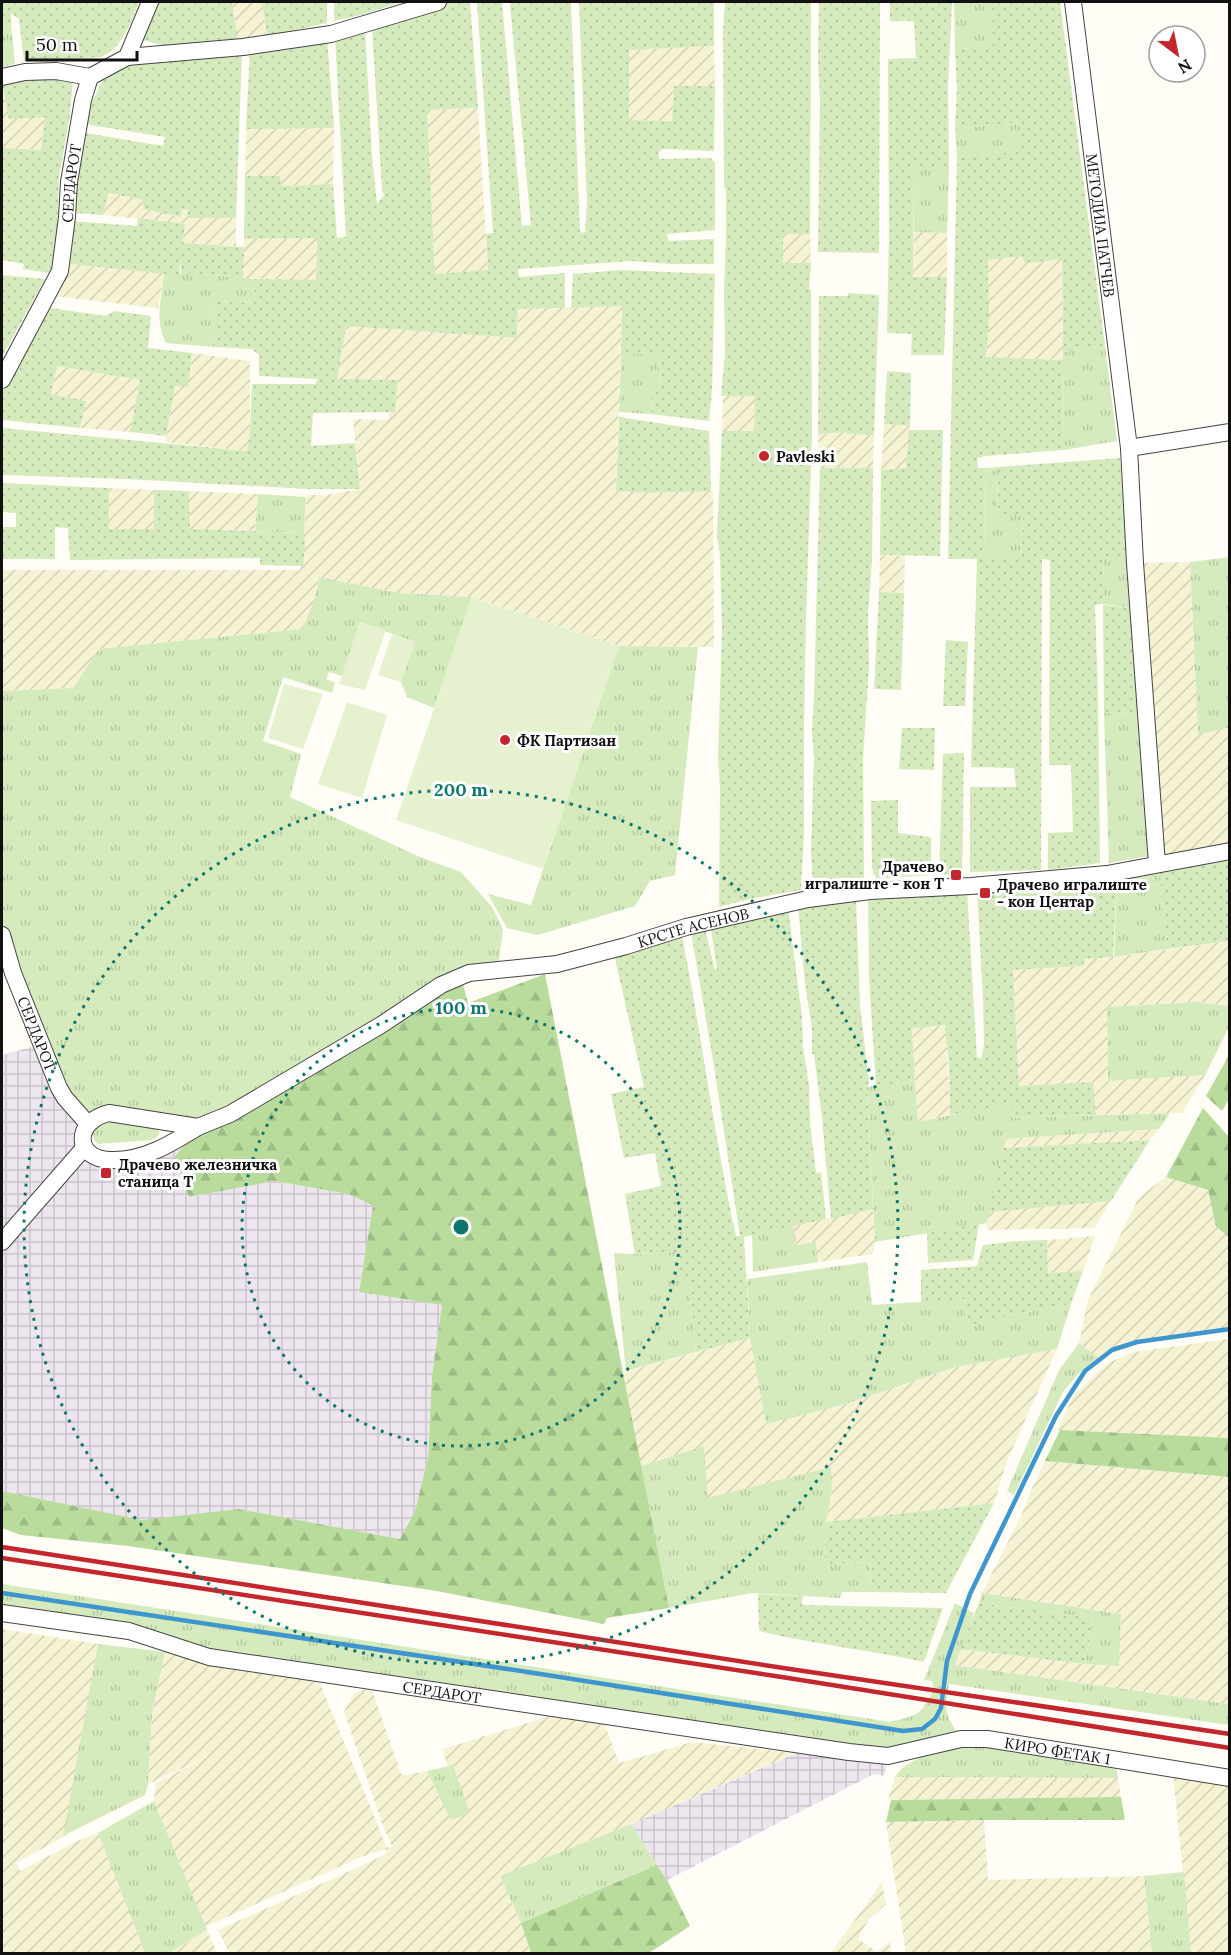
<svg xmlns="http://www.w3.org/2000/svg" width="1231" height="1955" font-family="Lora,serif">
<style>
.industrial{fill:url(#industrial-grid)}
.farmland{fill:url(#farmland-furrows)}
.grass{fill:url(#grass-tufts)}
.forest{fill:url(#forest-firs)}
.garden{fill:url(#garden-dots)}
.pitch{fill:#e6f2cf}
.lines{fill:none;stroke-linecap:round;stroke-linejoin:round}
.stream{stroke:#3f96cf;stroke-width:4.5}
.street-casing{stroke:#444;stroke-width:18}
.street{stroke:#fff;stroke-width:16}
.rail{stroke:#c4262e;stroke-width:4.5}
.ring{fill:none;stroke:#0f766e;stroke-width:3;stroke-dasharray:3 6}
.poi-dot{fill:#c4262e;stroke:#fff;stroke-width:2}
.labels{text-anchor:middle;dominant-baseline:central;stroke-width:6;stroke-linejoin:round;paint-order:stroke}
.street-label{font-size:15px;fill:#111;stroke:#fff}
.poi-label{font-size:15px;font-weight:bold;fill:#111;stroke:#fff;text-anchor:start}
.centre{fill:#0f766e;stroke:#fff;stroke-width:3}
.ring-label{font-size:18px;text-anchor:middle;font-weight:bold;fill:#0f766e;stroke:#fff;stroke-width:6;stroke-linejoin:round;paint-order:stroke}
</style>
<defs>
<pattern id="industrial-grid" width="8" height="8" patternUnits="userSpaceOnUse" patternTransform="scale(1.5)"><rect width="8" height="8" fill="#eee6ef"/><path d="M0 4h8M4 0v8" fill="none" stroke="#cbc4cc"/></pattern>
<pattern id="farmland-furrows" width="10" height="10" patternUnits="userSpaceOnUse" patternTransform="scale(1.5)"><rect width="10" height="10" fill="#f6f3d4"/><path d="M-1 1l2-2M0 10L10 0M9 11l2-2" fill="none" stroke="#d2cfb5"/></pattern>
<pattern id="grass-tufts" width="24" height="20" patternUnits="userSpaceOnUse" patternTransform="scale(1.5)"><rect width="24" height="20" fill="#d5ebbd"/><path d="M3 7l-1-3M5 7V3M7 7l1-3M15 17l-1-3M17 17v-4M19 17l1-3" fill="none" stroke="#b6c8a1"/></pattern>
<pattern id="forest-firs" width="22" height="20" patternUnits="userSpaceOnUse" patternTransform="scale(1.5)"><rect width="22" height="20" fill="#b9dc9c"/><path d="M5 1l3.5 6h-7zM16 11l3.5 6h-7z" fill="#9ebc85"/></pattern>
<pattern id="garden-dots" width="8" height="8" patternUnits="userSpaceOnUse" patternTransform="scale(1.5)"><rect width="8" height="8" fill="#d5ebbd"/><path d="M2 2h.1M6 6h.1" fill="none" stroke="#b6c8a1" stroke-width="1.8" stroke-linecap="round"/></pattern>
</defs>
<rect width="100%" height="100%" fill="#fffdf5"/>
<g class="industrial">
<path d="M42 1044 88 1124 82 1138 110 1160 198 1127 189 1197 275 1181 348 1194 373 1205 359 1292 442 1305 432 1375 428 1458 415 1511 400 1539 239 1509 145 1521 2 1491V1055Z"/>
<path d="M811 1747 888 1756 884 1776 874 1774 669 1879V1884L631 1824Z"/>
</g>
<g class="farmland">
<path d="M232 2H262L267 36 238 40Z"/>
<path d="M714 46 715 86H674L672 121 629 120 628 50Z"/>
<path d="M2 81 45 117 41 150 3 148Z"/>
<path d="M478 108 488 271 435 274 427 110Z"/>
<path d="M334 128 333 184 282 186 245 176 246 129Z"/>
<path d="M107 193 144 200 143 209 181 217 182 209 188 210V218H236V246L183 243 185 224 103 215Z"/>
<path d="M914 232 947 233V277L913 278Z"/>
<path d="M783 233 810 234 811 263H783Z"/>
<path d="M317 238 316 281 243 278 244 239Z"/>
<path d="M1022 256 1062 259 1063 360 987 357 988 260Z"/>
<path d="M68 264 164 273 158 308 53 296Z"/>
<path d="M622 306 616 491H713L714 647 619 646 472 597 398 593 319 577 315 599 303 629 99 649 73 688 2 691V570H300L307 495H326L360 489 353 419 389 420 384 382 336 380 346 326 517 338 518 309Z"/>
<path d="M192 353 250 361V432L247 451 165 442 175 385 188 387Z"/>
<path d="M57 366 140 380 130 432 80 428 85 401 50 394Z"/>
<path d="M723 396H755L754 431H722Z"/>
<path d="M884 424 910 426 906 469 881 470Z"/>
<path d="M847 432 848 434 874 435 873 468H820L818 434Z"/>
<path d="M109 488 154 490V529H108Z"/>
<path d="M189 491 258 494 255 531 190 530Z"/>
<path d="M880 555 905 556 904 593 879 592Z"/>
<path d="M1190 562 1198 733 1229 728V851L1157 864 1135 563Z"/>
<path d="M1229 941V1006L1198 1002 1107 1007 1108 1081 1205 1075 1182 1113 1094 1115 1093 1082 1019 1086 1013 970 1083 966 1084 959 1114 957Z"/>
<path d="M946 1025 950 1115 918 1122 912 1029Z"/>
<path d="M1159 1129 1150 1140 1002 1148 1006 1139Z"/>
<path d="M1166 1177 1208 1190 1216 1227 1229 1237V1328L1122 1344 1099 1358 1079 1343 1088 1300 1139 1197Z"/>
<path d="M1111 1201 1094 1228 986 1230 989 1212Z"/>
<path d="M873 1209 875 1242 873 1254 818 1262 816 1242 797 1245 793 1226Z"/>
<path d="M1095 1236 1083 1271 1048 1273 1047 1240Z"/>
<path d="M750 1338 766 1423 842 1405 956 1367 1057 1349 1007 1461 994 1503 826 1522 832 1490 830 1468 707 1499 704 1446 641 1466 623 1372Z"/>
<path d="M1229 1339V1438L1057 1430 1074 1395 1108 1363 1134 1352Z"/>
<path d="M1045 1461 1229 1477V1704L955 1665 960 1649 1085 1664 1119 1666 1121 1614 982 1593 1021 1516 1032 1488Z"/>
<path d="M2 1629 98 1644 67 1835 16 1863 20 1871 75 1842 98 1833 145 1953H2Z"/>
<path d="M165 1652 320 1683 387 1848 392 1846 383 1826 344 1712 354 1693 363 1690H372L401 1774 407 1775 427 1771 451 1820 469 1812 452 1765 447 1766 443 1749 569 1710 601 1715 619 1763 692 1742 796 1753 631 1824 500 1876 521 1923 531 1954 229 1953 218 1930 361 1866 386 1854V1849L363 1856 205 1927 154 1801 156 1783 211 1755 148 1784 152 1714Z"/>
<path d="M1173 1774 1229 1783V1953H1191Z"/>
<path d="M895 1777 1118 1778 1121 1797 888 1800Z"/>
<path d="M984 1820 988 1880 1144 1876 1152 1953H906L886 1822Z"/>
<path d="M882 1882 886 1904 868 1920 858 1939 877 1952 890 1941 891 1953H831Z"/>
<path d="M207 1930 217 1953 170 1954Z"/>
</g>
<g class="grass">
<path d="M954 2H1002L992 3 994 45 955 50Z"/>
<path d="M11 24 15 64 2 67V26Z"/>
<path d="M1020 122 1022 151 957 157 955 129Z"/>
<path d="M914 168H949L947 233 914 232Z"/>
<path d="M181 272 255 279 254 303 215 301 213 347 166 343C154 321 162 296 164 273L179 274Z"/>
<path d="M1105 346 1117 441 1064 450 1063 352Z"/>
<path d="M621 353 659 354 660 390H652L651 414 619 412Z"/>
<path d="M998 467 997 513 1023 514 1021 559 984 558 985 468Z"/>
<path d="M258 494 306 497 304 533 255 531Z"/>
<path d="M1128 555 1133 608 1102 604 1104 556Z"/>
<path d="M1229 557V728L1198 734 1190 562Z"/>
<path d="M319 577 398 593 472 597 434 708 407 697 401 682 415 642 360 622 342 676 329 672 326 679 335 683 332 693 283 677 263 741 301 754 290 797 420 857 461 872 492 907 503 929 498 969 469 973 198 1127 126 1115 88 1124 65 1098 2 935V691L73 688 99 649 302 629 315 599Z"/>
<path d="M619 646 698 647 675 875 650 881 635 906 538 935 507 928 488 894 531 905Z"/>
<path d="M1104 713 1139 714 1150 856 1109 863Z"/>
<path d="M1159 870 1167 949 1114 957 1117 877Z"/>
<path d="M1198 1002 1229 1006V1027L1205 1075 1108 1081 1107 1007Z"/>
<path d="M915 1080 918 1122 1013 1102 1011 1118 1170 1113 1159 1129 1006 1139 987 1223 875 1242 867 1087Z"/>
<path d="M104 1118 152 1126 159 1131C160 1136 156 1138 152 1140L98 1144 94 1140 92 1131Z"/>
<path d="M793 1226 797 1245 816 1242 818 1262 753 1272 752 1235Z"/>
<path d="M674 1252 676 1279 689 1275 696 1352 626 1371 614 1253 635 1254Z"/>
<path d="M867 1262 872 1305 968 1299 963 1326 1012 1315 1071 1304 1057 1349 956 1367 842 1405 766 1424 750 1338 747 1279Z"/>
<path d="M1079 1343 1099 1358 1077 1375 1063 1392 1014 1495 1007 1491 1059 1370Z"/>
<path d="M704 1446 708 1498 831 1467 832 1490 826 1522 825 1564 870 1562 871 1592H842L840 1598 752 1593 669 1608 641 1466Z"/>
<path d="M2 1584 890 1722C919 1714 919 1717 934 1690L932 1681 924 1680 955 1603 974 1613 955 1665 1229 1704V1725L949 1684C944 1713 945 1713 961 1739L888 1756 209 1657 129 1631 2 1613Z"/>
<path d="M982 1593 1121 1614 1119 1666 1085 1664 1093 1618 979 1603Z"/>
<path d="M98 1644 165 1652 152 1714 148 1784 145 1795 63 1836Z"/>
<path d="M970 1742 1116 1766 1118 1778 895 1777C907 1756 948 1749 970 1742Z"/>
<path d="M453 1765 470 1813 451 1820 427 1771Z"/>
<path d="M154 1801 207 1930 170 1953H145L98 1833Z"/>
<path d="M631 1824 657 1865 521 1923 500 1876Z"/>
<path d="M1184 1872 1191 1953H1152L1144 1876Z"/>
</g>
<g class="forest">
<path d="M545 974 669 1608 607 1618 604 1624 437 1591 128 1546 21 1535 2 1528V1491L142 1520 239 1509 400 1539 415 1511 428 1458 432 1375 442 1305 359 1292 373 1205 348 1194 275 1181 189 1197 175 1157 192 1135 462 981 468 1003Z"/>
<path d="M1229 1055V1099L1222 1111 1206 1096Z"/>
<path d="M1203 1108 1229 1137V1237L1216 1227 1208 1190 1166 1177Z"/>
<path d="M1060 1430 1229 1438V1477L1045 1461Z"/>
<path d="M1121 1797 1125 1820H984L886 1822 891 1800Z"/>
<path d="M657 1865 669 1884 690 1926 649 1953H531L521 1923Z"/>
</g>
<g class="garden">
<path d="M2 2H139C131 23 123 47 101 57L24 61 19 19 11 13V24L2 26Z"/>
<path d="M151 2H232L238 40 173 48 139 39Z"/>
<path d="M262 2H327V23L267 36Z"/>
<path d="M334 2H402L361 15 334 21Z"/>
<path d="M451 2H470L478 108 427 110 435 274 488 270 486 234 493 233 477 2H502L522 226 531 225 510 5 511 2H571L580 233 585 232 587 205 579 2H714V46L629 50V120L672 121 674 86H715L714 151 663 149 658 153 659 159 710 158 715 162V230L666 234 669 241 714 239V264H671L632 261 518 269 519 277 565 273V308L518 309 517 338 346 326 337 379 398 380 395 412 313 413 311 446 355 443 360 489H308L127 479 2 475V428L247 451 250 432 252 384H315L318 379 259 376V355L252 349 213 347 215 301 254 303 255 279 316 280 317 238 244 239 245 176H280L282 186 333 184 337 238 346 237 335 37 365 30 372 156 377 204 384 195 382 190 372 28 432 6Z"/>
<path d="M725 2H811L810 234H783V263H811L809 289 811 290 812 434 806 618 804 727V833L801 890 749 899 719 907 720 787 718 757 722 628 720 556 717 535 722 431H754L755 396H721L725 352 724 290 726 239V188H724L723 31Z"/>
<path d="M819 2H880L879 253 818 252 820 101 818 59Z"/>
<path d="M890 2H952L948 86 949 168H914L913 277H947L944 355H911L912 334 887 333 889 233 888 59 916 58 914 21H890Z"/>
<path d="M992 2H1060L1105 346 1063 352 1062 259 1025 263 1022 256 988 260 989 318 986 358 987 357 1063 360 1064 450 986 456 977 458 978 468H985L984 558H1021L1023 514H997L998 467 1120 458 1128 555 1104 557 1102 604 1095 605 1098 694 1100 863 1048 870V833L1073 832 1071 765H1049L1050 560 1042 559 1041 870 970 872V787H1016L1014 768 971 767 977 559H948L957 157 1021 151 1020 122 955 129 957 88 955 50 993 45Z"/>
<path d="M327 38 334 128 246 129 250 50Z"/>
<path d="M242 50 236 218H187L188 210 182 209 181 217 143 209 144 200 108 193 103 215 73 213 80 132 163 146 165 137 90 125 83 120 104 78 124 64Z"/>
<path d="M73 78 70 115 59 177 57 237 50 273 23 269 24 264 2 260V119L3 148 41 150 45 117 9 119 2 81Z"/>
<path d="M138 218 185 224 183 243 244 247 243 278 181 272V259L179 275 68 264 72 221 137 226Z"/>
<path d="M620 270 715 274 712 390 709 421 651 414 652 390 660 389 659 355 621 353 622 306 571 308 573 274Z"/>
<path d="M2 275 45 279 2 357Z"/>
<path d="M848 293 879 295 874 435 847 434V432L818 434 819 296H848Z"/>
<path d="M44 307 105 316 114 311 151 316 148 348 192 353 188 387 175 386 166 436 130 432 140 380 57 366 51 394 86 401 80 428 2 420V385Z"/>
<path d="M887 371 911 373 910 426 884 424Z"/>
<path d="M619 417 709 431 711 491 653 493 616 491Z"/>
<path d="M909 430H943L940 556 880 555 881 470 906 468Z"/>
<path d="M820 468H873L872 561 868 614 869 666 863 759 864 880 813 887 811 851 814 758 812 731 814 697Z"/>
<path d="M2 483 109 488V529H154V490L189 491 190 529 304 533 305 545 303 566 260 565V558L70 560 68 528 55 527V559H2V527H16V513L2 512Z"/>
<path d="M879 592 904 593 901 690 874 689Z"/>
<path d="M1103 605 1133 608 1139 714 1104 713Z"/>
<path d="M946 640 968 642 965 706H943Z"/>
<path d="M902 728H935L934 770 899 769Z"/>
<path d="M964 753 962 873 939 875 943 754Z"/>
<path d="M898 800V833L931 837V875L876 879 872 868 871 801Z"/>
<path d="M1229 856V941L1167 949 1159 870Z"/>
<path d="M1117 877 1113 957 1085 959 1083 966 1013 970 1019 1086 1093 1082 1096 1115 1011 1118 1012 1103 950 1115 949 1067 945 1025 912 1029 915 1080 876 1086 869 979 868 896 967 891 977 1057 981 1059 984 1045 983 999 977 888Z"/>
<path d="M856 899 860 1005 869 1083 867 1087 873 1209 831 1219 822 1118 814 1054H812V1028L805 984 798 906Z"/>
<path d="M788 908 802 1017 803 1046 809 1085 810 1122 816 1173 821 1172 826 1219 744 1237 750 1338 696 1352 689 1276 676 1280 674 1252 635 1254 625 1194 661 1186 655 1153 624 1158 611 1094 644 1087 614 954 682 936C702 1036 714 1137 736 1236H740L713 1060 691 932 705 929 715 970 717 969 711 930Z"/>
<path d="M1150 1140 1111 1201 989 1212 1002 1148Z"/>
<path d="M979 1224 973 1260 928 1263 927 1233Z"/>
<path d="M1047 1240 1048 1273 1083 1271 1071 1304 1012 1315 963 1327 967 1299 921 1303V1270L977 1266 983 1245 1017 1241Z"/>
<path d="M994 1503 946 1593 871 1592 870 1562 825 1564 826 1522Z"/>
<path d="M758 1594 803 1596 802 1605 943 1608 924 1662C869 1650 813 1644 759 1631Z"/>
<path d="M979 1603 1093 1618 1085 1664 960 1649Z"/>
</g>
<g class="pitch">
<path d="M472 597 619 646 543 869 396 820Z"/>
<path d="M360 622 386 630 365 690 339 684Z"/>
<path d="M392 634 415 642 401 682 378 675Z"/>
<path d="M284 684 323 694 303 749 268 738Z"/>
<path d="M347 702 387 715 362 798 318 784Z"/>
</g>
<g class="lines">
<path class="stream" d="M2 1593 534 1673 903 1731 922 1729 935 1719 941 1708 947 1661 970 1594 1056 1416 1085 1371 1112 1350 1137 1342 1230 1329"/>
<g class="street-casing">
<g id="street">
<path id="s1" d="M1073 2 1129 448 1135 563 1157 864"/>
<path d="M127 57 243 47 331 34 438 2"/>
<path d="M2 77 25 72 56 71 90 77"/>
<path id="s2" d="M2 380 60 271 67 217 69 182 83 100 90 77 127 57 150 2"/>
<path d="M1129 448 1230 432"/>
<path id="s3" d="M2 935 13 973 59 1088 65 1098 88 1124"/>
<path d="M109 1113 198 1127C171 1144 143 1161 111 1160 73 1159 74 1121 109 1113Z"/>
<path id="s4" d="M198 1127 230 1114 381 1025 441 985 469 973 557 964 626 946 686 927 808 899 870 891 971 886 1107 874 1230 851"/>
<path d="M2 1242 84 1148"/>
<path id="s5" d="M2 1613 129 1631 209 1657 849 1752 888 1756 961 1739H987L1230 1778"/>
</g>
</g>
<use href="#street" class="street"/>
<g class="rail">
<path d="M2 1547 790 1669 1230 1734"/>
<path d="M2 1558 788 1678 1230 1748"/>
</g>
</g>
<g class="ring">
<circle cx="461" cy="1227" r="219"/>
<circle cx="461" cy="1227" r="437"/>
</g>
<g class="poi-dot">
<circle cx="764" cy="456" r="6"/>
<circle cx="505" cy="740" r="6"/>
<rect x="950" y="869" width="12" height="12" rx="3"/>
<rect x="979" y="887" width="12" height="12" rx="3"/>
<rect x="100" y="1167" width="12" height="12" rx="3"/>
</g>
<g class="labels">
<g class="street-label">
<text stroke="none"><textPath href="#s2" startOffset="212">СЕРДАРОТ</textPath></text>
<text stroke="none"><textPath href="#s1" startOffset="225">МЕТОДИЈА ПАТЧЕВ</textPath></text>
<text stroke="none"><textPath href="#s4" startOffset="542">КРСТЕ АСЕНОВ</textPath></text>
<text stroke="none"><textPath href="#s3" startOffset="105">СЕРДАРОТ</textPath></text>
<text stroke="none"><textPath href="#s5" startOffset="448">СЕРДАРОТ</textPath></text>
<text stroke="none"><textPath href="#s5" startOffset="1071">КИРО ФЕТАК 1</textPath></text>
</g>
<g class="poi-label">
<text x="776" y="456">Pavleski</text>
<text x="517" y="740">ФК Партизан</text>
<text x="944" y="866" text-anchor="end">Драчево<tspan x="944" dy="17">игралиште - кон T</tspan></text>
<text x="997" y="884">Драчево игралиште<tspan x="997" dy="17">- кон Центар</tspan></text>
<text x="118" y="1164">Драчево железничка<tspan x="118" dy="17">станица Т</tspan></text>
</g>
</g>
<circle cx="461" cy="1227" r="9" class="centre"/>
<g class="ring-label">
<text x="461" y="796">200 m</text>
<text x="461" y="1014">100 m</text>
</g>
<rect width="1231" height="1955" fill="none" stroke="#111111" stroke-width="6"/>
<g transform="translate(1177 54) rotate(148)"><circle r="28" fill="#ffffff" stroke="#a0a0a0" stroke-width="1.5"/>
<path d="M0-4.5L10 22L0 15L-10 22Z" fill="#c4262e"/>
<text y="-9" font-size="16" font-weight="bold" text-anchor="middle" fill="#111111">N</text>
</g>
<path d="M27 51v9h110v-9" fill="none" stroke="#111111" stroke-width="3"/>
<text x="36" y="51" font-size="18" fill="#111111" stroke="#ffffff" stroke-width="4.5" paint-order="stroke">50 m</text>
</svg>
